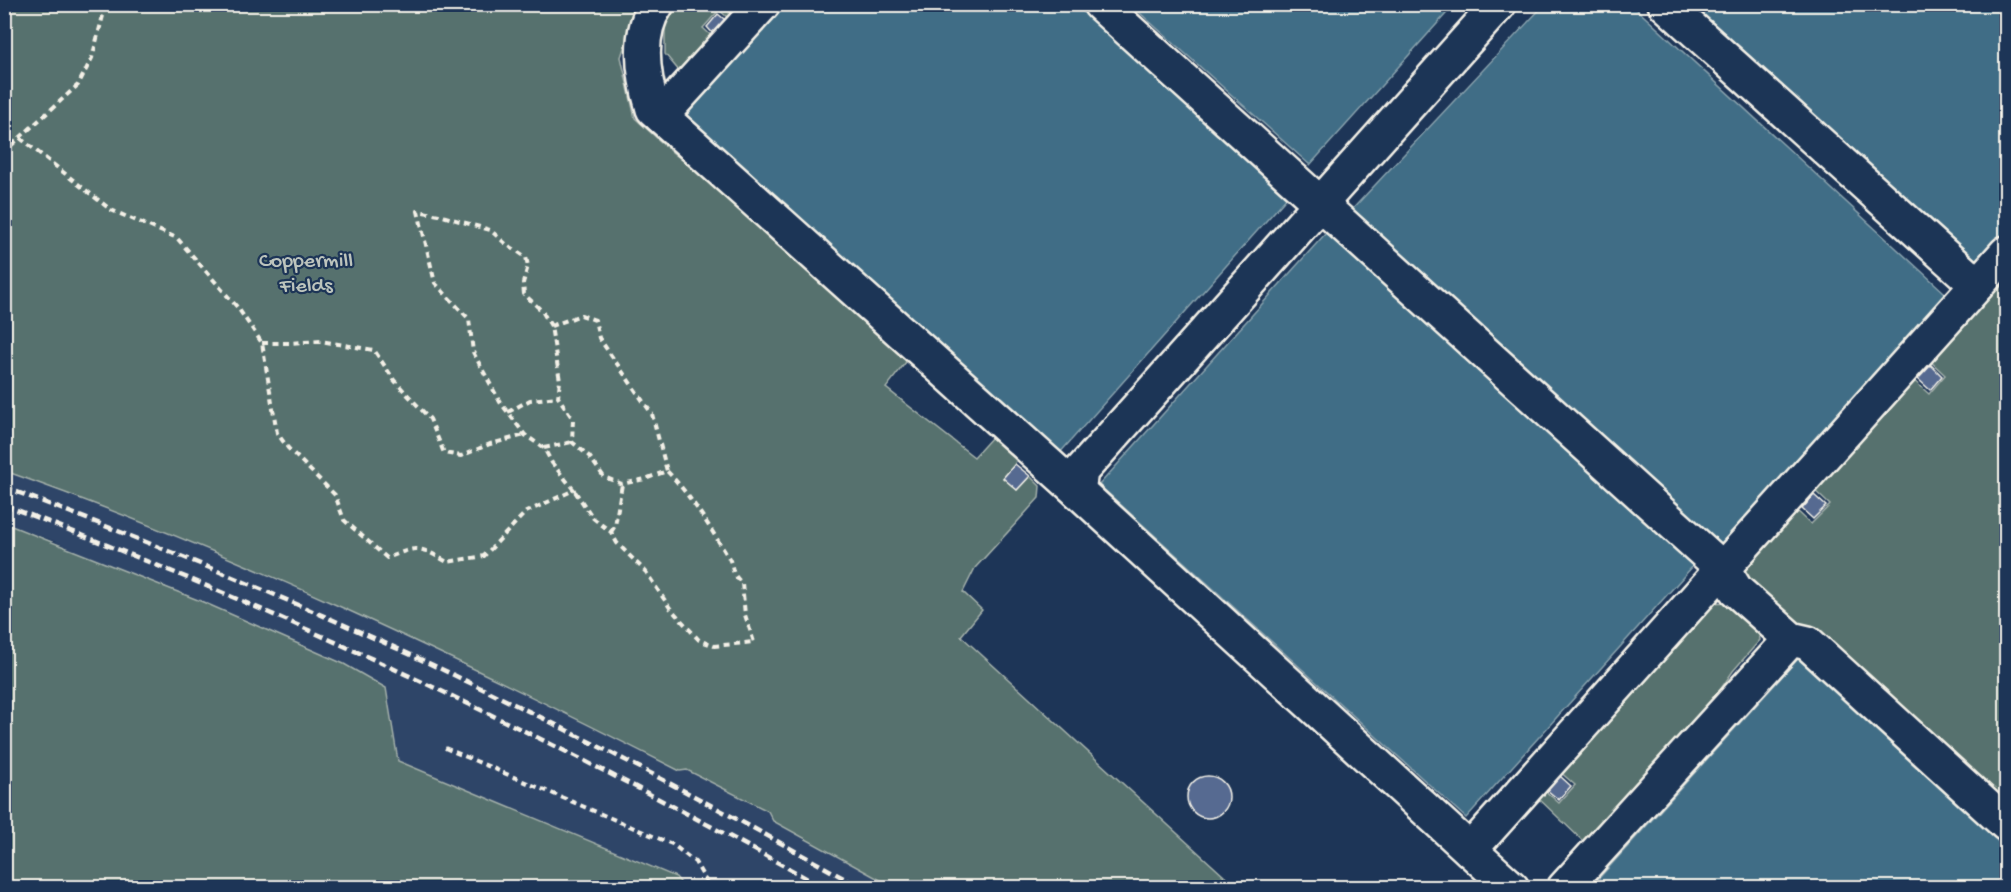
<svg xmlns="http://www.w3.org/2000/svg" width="2011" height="892" font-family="'Gochi Hand',sans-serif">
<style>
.built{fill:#2e4568}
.green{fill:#56716e;stroke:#a5b1ab;stroke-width:1.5}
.water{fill:#416d86;stroke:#89a2ad;stroke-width:1.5}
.building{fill:#566a91;stroke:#f4f1e8;stroke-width:1.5}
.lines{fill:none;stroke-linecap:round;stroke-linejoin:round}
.minor-casing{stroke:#f4f1e8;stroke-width:38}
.path{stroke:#f4f1e8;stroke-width:4;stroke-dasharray:6 4.5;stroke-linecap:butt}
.minor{stroke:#1d3557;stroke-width:33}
.rail{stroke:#f4f1e8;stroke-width:4.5;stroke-dasharray:9 4.5;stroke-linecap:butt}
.labels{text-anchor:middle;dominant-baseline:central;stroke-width:4.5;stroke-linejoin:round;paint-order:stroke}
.park-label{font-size:22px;fill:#bdc4bd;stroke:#1d3557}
</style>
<rect width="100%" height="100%" fill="#1d3557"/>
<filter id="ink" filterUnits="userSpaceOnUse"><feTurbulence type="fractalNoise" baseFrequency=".0167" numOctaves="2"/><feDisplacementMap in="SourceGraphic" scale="12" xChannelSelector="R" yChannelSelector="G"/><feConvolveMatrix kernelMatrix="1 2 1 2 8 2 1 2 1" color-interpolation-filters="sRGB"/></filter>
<g filter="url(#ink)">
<path class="built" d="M4 471 148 525 289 583 420 643 560 710 680 771 687 770 768 811 773 821 893 887H684L676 877 398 761 386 688 54 541 5 523Z"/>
<g class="green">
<path d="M4 5H638L621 57 635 118 672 152 797 250 909 358 886 388 974 457 993 436 1017 457 1015 464 1003 478 1017 490 1030 476 1040 486 1039 498 975 568 963 592 982 610 961 636 1236 887H893L773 821 768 811 687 770 680 771C460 659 237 553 5 471Z"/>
<path d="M678 5H753L735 24 719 10 703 28 718 42 685 78 665 54V26Z"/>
<path d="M2006 272V815L1766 605 1738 572 1793 507 1811 524 1830 505 1811 487 1911 378 1929 394 1945 375 1928 359Z"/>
<path d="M4 523 203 602 344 664 386 688 398 761 676 877 684 887H5Z"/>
<path d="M1730 602 1757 627 1760 640 1733 671 1710 705 1587 845 1537 797 1543 789 1559 803 1575 785 1559 771 1710 603Z"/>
</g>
<g class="water">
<path d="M778 5H1078L1290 194 1058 455 679 116Z"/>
<path d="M1131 5H1454L1310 165Z"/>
<path d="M1544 5H1632L1945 293 1721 554 1346 216Z"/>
<path d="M1693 5H2006V234L1980 263Z"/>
<path d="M1326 233 1693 566 1466 818 1099 485Z"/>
<path d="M1798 659 2006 849V887H1591Z"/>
</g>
<g class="building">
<path d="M718 14 729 23 716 37 707 27Z"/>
<path d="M1931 365 1942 376 1930 390 1918 379Z"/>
<path d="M1015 464 1030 476 1017 490 1003 478Z"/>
<path d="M1814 495 1826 506 1813 519 1802 509Z"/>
<path d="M1560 776 1571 786 1559 800 1547 790Z"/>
<circle cx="1208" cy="797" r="21"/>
</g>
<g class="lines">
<g class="minor-casing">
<g id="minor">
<path d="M657 4C636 34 643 76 653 109L1078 491 1470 850"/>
<path d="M1100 4 1723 569 1736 590 1791 639 1808 643 2006 824"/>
<path d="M1665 4 1977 285"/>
<path d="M661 116 763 4"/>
<path d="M1078 491 1081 471 1499 4"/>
<path d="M1512 888 1470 850 2006 253"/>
<path d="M1564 888 1791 639"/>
</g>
</g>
<g class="path">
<path d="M20 138 111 210 177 238 238 308 262 343 277 433 288 448 335 495 344 520 387 558C417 546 418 545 447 562L484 556 526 512 574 490 552 463 544 448 525 435 500 402 473 352 469 319 435 283 418 211 439 215 490 230 506 244 526 257 528 266 523 283 524 294 542 311 551 326 560 381 558 397 573 419 572 442 589 456 604 477 622 484 645 479 667 471C691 496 709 526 727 555 735 567 729 572 742 583L745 615 754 642 714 646 699 640 670 608 646 572 617 543 611 532 593 518 574 490"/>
<path d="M4 152 78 85 92 58 106 4"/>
<path d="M551 326 581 315 595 320 599 338 652 414 667 471"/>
<path d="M262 343H289L321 341 374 350 394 380 430 419 444 453 461 456 490 444 525 435"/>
<path d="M508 412 530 400 558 397"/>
<path d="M544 448 572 442"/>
<path d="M611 532 615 526 622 484"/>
<path d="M445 748 672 844 695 862 710 888"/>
</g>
<use href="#minor" class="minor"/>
<g class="rail">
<path d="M4 487C141 539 276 593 409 654 562 725 713 804 861 888"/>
<path d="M4 505C287 612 560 741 824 888"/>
</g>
</g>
</g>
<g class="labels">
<g class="park-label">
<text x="306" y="262">Coppermill<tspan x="306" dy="25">Fields</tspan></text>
</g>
</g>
<rect width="2011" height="892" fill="none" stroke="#1d3557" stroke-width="24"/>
<rect x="12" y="12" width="1987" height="868" fill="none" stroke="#f4f1e8" stroke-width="2" filter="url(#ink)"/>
</svg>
